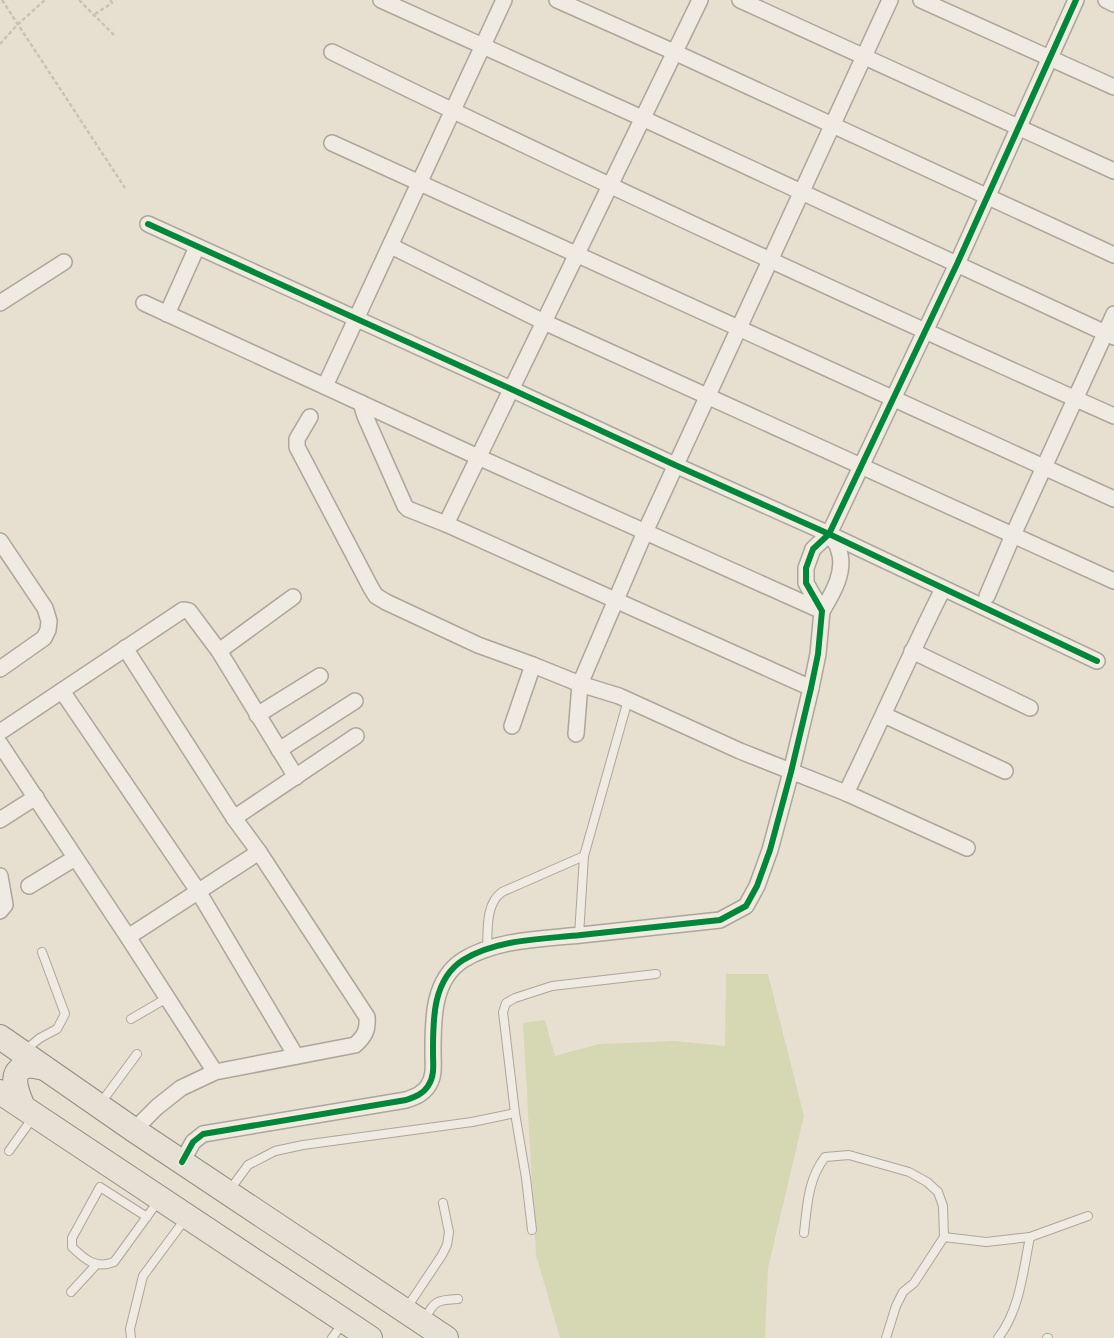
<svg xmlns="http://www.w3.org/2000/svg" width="1114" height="1338" font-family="'Noto Serif',serif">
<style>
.green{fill:#d6d7b3}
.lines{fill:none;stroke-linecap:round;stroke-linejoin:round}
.service-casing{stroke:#ada599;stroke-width:10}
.minor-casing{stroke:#ada599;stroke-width:18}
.primary-casing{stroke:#928b80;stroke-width:26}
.path{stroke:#c8c2b9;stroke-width:2.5;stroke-dasharray:4 2.5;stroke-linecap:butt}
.service{stroke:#efebe3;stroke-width:8}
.minor{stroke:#efebe3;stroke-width:15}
.primary{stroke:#e6e1d4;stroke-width:24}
.cycleway-casing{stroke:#f7eed8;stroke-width:9}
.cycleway{stroke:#00873e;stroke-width:6}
</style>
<rect width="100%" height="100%" fill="#e7e0d1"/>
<path class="green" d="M726 974H768L804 1116 768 1268 765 1338H560L536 1255 523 1023 545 1020 555 1056 599 1044 674 1041 725 1046Z"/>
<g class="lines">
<g class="service-casing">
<g id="service">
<path d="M579 935 584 856"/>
<path d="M487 950C488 931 485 904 502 892L584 856 628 700"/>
<path d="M131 1019 167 998"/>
<path d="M24 1051 40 1038 57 1029 65 1014 42 952"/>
<path d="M100 1104 137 1054"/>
<path d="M515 1113 526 1178 532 1230"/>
<path d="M9 1151 34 1116"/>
<path d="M229 1191 248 1165 275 1151 303 1145 472 1122 515 1113 503 1012 506 1003 515 998 552 986 656 974"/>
<path d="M147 1217 100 1187 72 1238V1247C85 1260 96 1269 114 1262L159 1200"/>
<path d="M804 1233C807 1206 808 1179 825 1157L849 1155 909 1172 927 1182 938 1192 943 1206 944 1237 914 1283 903 1292 896 1306 886 1338"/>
<path d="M944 1237 986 1242 1030 1237 1088 1216"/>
<path d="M71 1292 96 1265"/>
<path d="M406 1309 442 1255 447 1245 449 1232 443 1203"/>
<path d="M423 1321C435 1302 434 1300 458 1299"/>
<path d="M131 1338 130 1329 143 1276 186 1218"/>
<path d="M332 1338 343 1323"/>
<path d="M998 1338C1020 1310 1023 1271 1030 1237"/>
<path d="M1047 1338H1048"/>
</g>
</g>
<g class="minor-casing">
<g id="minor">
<path d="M381 0 642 118 1114 337"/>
<path d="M557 0 674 52 1114 255"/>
<path d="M740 0 1114 171"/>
<path d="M921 0 1114 87"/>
<path d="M1106 0 1114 4"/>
<path d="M332 52C591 179 852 299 1114 416"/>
<path d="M332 143 1114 499"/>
<path d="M148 224 511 389 675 465 829 534 1097 661"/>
<path d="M391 246 544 322 1114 581"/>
<path d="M0 303 64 262"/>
<path d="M144 303 478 457 822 611C833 593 847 570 838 548 837 543 832 539 829 535"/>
<path d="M167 314 197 247"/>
<path d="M325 386 504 0"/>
<path d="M361 403 365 416 405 506 408 509 446 524 811 688"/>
<path d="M310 417 297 439V447L371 588 376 596 386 602 478 645 533 665 580 684 619 696 740 751 846 793 967 848"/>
<path d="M446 524 700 0"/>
<path d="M0 541 45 608 49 621 48 630 44 638 0 669"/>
<path d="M987 596 1013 535 1114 314"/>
<path d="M125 648 234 818 259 852 367 1017C368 1030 365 1036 355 1045L215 1072 181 1088 157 1107 134 1130"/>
<path d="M219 651 293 597"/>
<path d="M912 651 1030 708"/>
<path d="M62 691 198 891 296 1056"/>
<path d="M257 715 320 676"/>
<path d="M884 715 1005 771"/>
<path d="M512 726 533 665"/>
<path d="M0 732 183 610 189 611 219 651 296 777"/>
<path d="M576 734 580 684 645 532 890 0"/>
<path d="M0 744 128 937 215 1072"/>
<path d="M279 750 355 701"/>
<path d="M846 793C879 726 909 656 943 589"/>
<path d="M234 818 356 736"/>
<path d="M0 820 36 797"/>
<path d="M0 876 5 905 0 911"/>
<path d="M29 886 75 858"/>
<path d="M128 937 259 852"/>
<path d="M182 1162 193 1142 203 1134 406 1100C415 1097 423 1094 428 1086 435 1076 433 1064 433 1053 433 1021 432 980 463 960 497 939 543 939 581 935 627 930 674 925 720 920L746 906 757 886 770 850 791 772 811 688 818 654 822 611 806 583V568L813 549 829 534 957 264 1076 0"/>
</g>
</g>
<g class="primary-casing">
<g id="primary">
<path d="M0 1037 134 1130 446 1338"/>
<path d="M0 1092 370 1338"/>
<path d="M23 1107C18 1095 6 1070 28 1066 33 1065 40 1067 44 1068"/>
</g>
</g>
<g class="path">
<path d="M2 0 125 188"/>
<path d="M79 0 114 35"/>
<path d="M95 14 112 3 110 0"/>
<path d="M0 44 17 25 45 0"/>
</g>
<use href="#service" class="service"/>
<use href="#minor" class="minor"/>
<use href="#primary" class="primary"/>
<g class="cycleway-casing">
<g id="cycleway">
<path d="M148 224 511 389 675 465 829 534 1097 661"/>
<path d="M182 1162 193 1142 203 1134 406 1100C415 1097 423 1094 428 1086 435 1076 433 1064 433 1053 433 1021 432 980 463 960 497 939 543 939 581 935 627 930 674 925 720 920L746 906 757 886 770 850 791 772 811 688 818 654 822 611 806 583V568L813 549 829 534 957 264 1076 0"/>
</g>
</g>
<use href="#cycleway" class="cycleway"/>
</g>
</svg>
